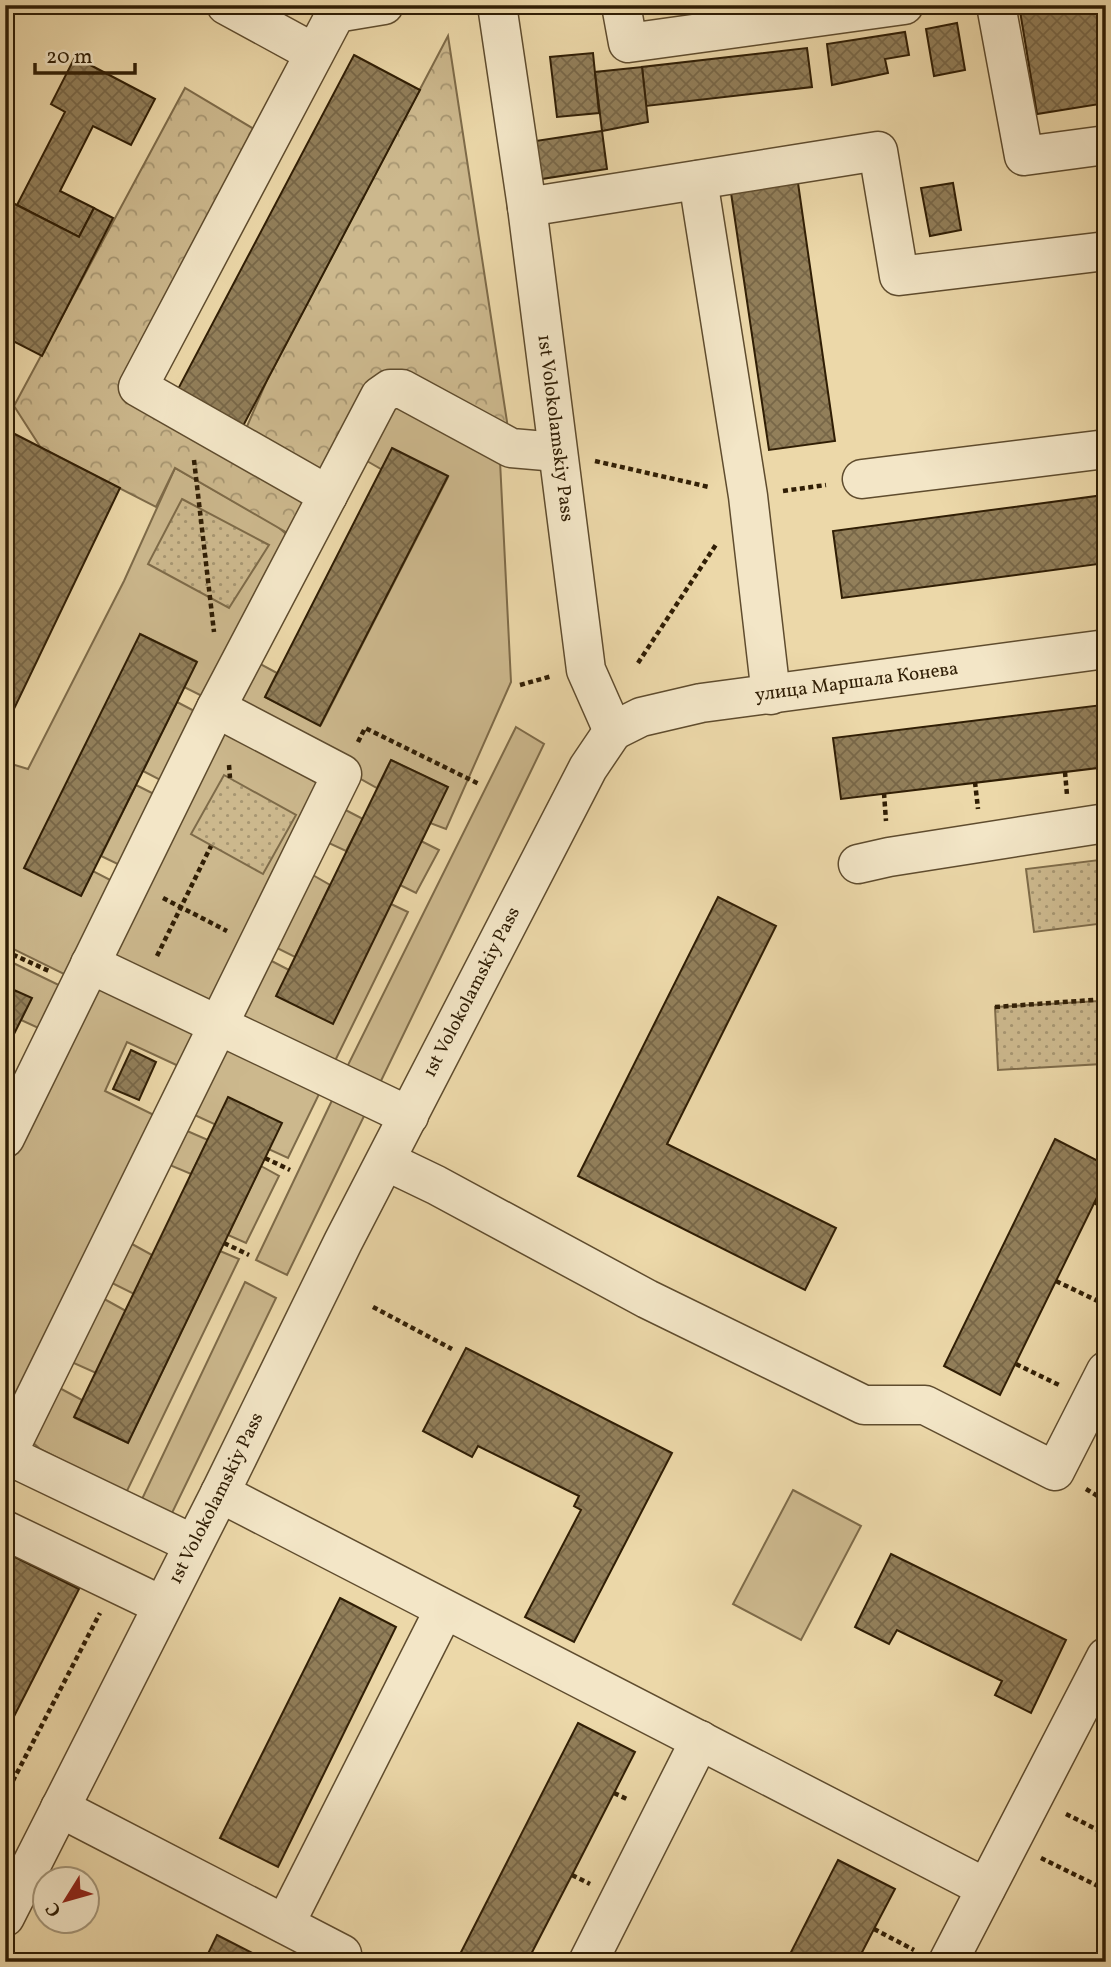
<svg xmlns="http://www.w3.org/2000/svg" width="1111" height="1967" font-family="Vollkorn,serif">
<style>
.green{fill:#ccb88d;stroke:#7e6b49;stroke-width:2}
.forest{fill:url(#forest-crowns);stroke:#7e6b49;stroke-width:2}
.park{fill:url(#park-dots);stroke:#7e6b49;stroke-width:2}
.building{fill:url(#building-cross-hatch);stroke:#301e05;stroke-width:2}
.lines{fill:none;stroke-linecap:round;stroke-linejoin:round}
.minor-casing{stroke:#5f4c2e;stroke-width:41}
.path{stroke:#301e05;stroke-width:4.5;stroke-dasharray:5 3.5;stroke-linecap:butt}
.minor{stroke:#f3e6c7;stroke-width:38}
.labels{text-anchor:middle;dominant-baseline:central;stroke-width:6;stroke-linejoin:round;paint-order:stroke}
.street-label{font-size:19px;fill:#301e05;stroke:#f3e6c7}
</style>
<defs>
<pattern id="forest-crowns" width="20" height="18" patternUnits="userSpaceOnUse" patternTransform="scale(1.75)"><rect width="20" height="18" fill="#ccb88d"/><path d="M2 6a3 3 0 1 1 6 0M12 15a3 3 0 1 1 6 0" fill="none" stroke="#a69571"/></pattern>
<pattern id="park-dots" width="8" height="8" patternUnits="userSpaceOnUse" patternTransform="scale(1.75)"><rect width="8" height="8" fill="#ccb88d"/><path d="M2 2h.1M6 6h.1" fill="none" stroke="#a69571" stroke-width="1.8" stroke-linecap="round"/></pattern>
<pattern id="building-cross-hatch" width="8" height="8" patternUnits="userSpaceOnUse" patternTransform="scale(1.75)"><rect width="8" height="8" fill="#927f5a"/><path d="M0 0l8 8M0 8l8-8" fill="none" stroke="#786748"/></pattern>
</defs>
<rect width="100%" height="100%" fill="#ecd8a9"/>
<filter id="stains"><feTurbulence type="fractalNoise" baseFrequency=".00286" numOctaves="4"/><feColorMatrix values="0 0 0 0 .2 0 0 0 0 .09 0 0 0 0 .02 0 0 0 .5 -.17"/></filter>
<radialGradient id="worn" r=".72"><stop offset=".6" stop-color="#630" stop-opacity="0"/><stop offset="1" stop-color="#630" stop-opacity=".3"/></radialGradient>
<g class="green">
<path d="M393 402 500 461 511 682 446 829 430 823 447 787 391 760 377 788 248 716 235 692 251 659 277 673 265 697 321 725 448 477 381 469 360 457Z"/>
<path d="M175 468 277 526 285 533 287 547 208 699 184 687 196 661 140 634 81 896 93 871 118 884 72 978 5 945V762L28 769 124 581Z"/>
<path d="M177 702 202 715 168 784 143 771Z"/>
<path d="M516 727 544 744 378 1087 346 1069Z"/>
<path d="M216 729 311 768 322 786 214 1006 110 964Z"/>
<path d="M136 785 162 798 128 869 101 856Z"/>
<path d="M334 804 363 819 346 851 318 838Z"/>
<path d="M421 841 439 850 416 893 400 885Z"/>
<path d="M304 870 330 885 295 957 269 944Z"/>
<path d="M391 904 408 912 331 1069 239 1016 262 956 289 970Z"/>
<path d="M5 959 67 989 47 1032 21 1020 31 999 5 986Z"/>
<path d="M100 987 194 1034 185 1069 127 1042 105 1091 160 1118 5 1427V1164L79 1008Z"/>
<path d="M230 1044 322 1088 288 1158 186 1111Z"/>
<path d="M336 1092 367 1110 287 1275 256 1260Z"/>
<path d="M178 1127 208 1140 191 1174 172 1166 165 1155Z"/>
<path d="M261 1166 279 1176 246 1243 228 1235Z"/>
<path d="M132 1244 152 1255 134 1294 106 1280 118 1254Z"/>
<path d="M220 1251 239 1259 126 1493 40 1449 30 1440 54 1385 82 1400 75 1418 128 1443Z"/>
<path d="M245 1282 276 1298 172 1513 142 1499Z"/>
<path d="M97 1295 126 1311 96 1373 67 1360Z"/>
<path d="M793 1490 861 1526 801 1640 733 1604Z"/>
</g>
<path class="forest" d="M448 36 511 448 402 389 303 542 175 468 156 507 41 448 14 406 185 88 269 138 138 387 239 445 267 380Z"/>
<g class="park">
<path d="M182 499 269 545 229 608 148 564Z"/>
<path d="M224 775 296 815 263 874 191 834Z"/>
<path d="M1099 860 1106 923 1034 932 1026 869Z"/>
<path d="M1099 1001 1102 1064 998 1070 995 1007Z"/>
</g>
<g class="building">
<path d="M682 5H729L683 12Z"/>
<path d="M1019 5H1105L1106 103 1037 114Z"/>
<path d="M957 23 965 70 934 76 926 29Z"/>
<path d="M905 32 909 55 885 59 888 73 832 85 827 44Z"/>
<path d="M807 48 812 87 646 106 642 67Z"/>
<path d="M593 53 599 113 557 117 550 57Z"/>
<path d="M354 55 420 90 243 426 177 391Z"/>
<path d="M75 57 155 99 131 145 93 126 60 191 94 208 79 237 17 205 65 112 51 104Z"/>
<path d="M642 67 648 122 602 131 595 72Z"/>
<path d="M602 131 607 169 535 180 529 142Z"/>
<path d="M797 176 835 441 769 450 730 186Z"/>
<path d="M953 183 961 230 930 236 921 188Z"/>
<path d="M5 199 79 237 94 208 113 218 42 356 5 337Z"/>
<path d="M5 429 120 488 12 713 5 710Z"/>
<path d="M392 448 448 476 320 726 265 697Z"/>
<path d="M1104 495 1106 563 842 598 833 531Z"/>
<path d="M140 634 197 662 81 896 24 868Z"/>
<path d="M1102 705 1106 737V767L841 799 833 738Z"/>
<path d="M391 760 448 787 333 1024 276 996Z"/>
<path d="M718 897 776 926 667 1144 836 1228 805 1290 578 1176Z"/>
<path d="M5 986 32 998 5 1052Z"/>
<path d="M131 1050 156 1062 139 1100 113 1089Z"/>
<path d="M228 1097 282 1123 128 1443 74 1417Z"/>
<path d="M1055 1139 1106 1165V1179L1000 1395 944 1366Z"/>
<path d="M466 1348 672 1453 574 1642 525 1617 581 1510 574 1506 579 1496 478 1446 472 1457 423 1431Z"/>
<path d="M5 1552 79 1589 5 1734Z"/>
<path d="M891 1554 1066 1640 1031 1713 995 1695 1002 1681 897 1630 889 1644 855 1627Z"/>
<path d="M340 1598 396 1627 278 1867 220 1838Z"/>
<path d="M578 1723 635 1752 572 1875 527 1962H456Z"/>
<path d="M838 1860 895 1889 874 1929 857 1962H786Z"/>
<path d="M217 1935 270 1962H204Z"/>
</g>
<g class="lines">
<g class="minor-casing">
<g id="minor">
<path d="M226 5 314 53"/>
<path id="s1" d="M497 5 527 207 586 670 613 731"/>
<path d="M621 5 628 43 904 5"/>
<path d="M996 5 1024 156 1106 145"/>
<path d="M698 180 748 496 771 695"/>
<path d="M527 207 878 151 899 276 1106 251"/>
<path d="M862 479 1106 449"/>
<path d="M328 495 138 387 336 13 384 5"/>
<path id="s2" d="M613 731 641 717 701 703 1106 649"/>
<path d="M858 864 889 857 1106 823"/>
<path d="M90 964 409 1116"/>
<path d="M5 1138 214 712 380 396 390 389H402L511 448 557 452"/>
<path d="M386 1161 436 1185 647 1299 864 1405H925L1055 1471 1106 1371"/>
<path d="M5 1454 193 1544"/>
<path d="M7 1454 342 774 216 708"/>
<path d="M220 1493 986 1888"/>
<path d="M5 1530 161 1605"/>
<path d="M60 1808 342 1954 338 1962"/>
<path id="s3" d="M5 1917 220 1493 343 1242 588 768 613 731"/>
<path d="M285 1924 444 1610"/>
<path d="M588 1962 700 1740"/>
<path d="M948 1962 1106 1657"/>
</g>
</g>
<g class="path">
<path d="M194 460 214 632"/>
<path d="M595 461 709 487"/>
<path d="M783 491 826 485"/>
<path d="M638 663 717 543"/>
<path d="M520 685 552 676"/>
<path d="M358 742 365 728 479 784"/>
<path d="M229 765 230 778"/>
<path d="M1065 772 1067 795"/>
<path d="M975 782 978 809"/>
<path d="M884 793 886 821"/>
<path d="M163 898 227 931"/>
<path d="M5 951 49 971"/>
<path d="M157 956 211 846"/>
<path d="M995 1007 1106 999"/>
<path d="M265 1158 290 1170"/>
<path d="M1094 1202 1106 1208"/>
<path d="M224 1243 249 1255"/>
<path d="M1056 1281 1106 1305"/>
<path d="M373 1307 452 1349"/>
<path d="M1016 1364 1059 1385"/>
<path d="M1086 1489 1106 1501"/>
<path d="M614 1793 629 1800"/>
<path d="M5 1796 100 1613"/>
<path d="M1066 1814 1106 1834"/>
<path d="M1041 1858 1106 1890"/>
<path d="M572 1875 590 1884"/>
<path d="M874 1929 914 1950"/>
</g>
<use href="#minor" class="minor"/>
</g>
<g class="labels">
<g class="street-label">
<text stroke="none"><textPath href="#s1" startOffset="427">1st Volokolamskiy Pass</textPath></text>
<text stroke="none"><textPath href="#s2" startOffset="250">улица Маршала Конева</textPath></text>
<text stroke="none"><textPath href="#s3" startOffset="1036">1st Volokolamskiy Pass</textPath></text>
<text stroke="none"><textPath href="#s3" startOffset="469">1st Volokolamskiy Pass</textPath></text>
</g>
</g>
<rect width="1111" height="1967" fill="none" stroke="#ecd8a9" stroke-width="28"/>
<rect x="7" y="7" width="1097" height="1953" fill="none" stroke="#301e05" stroke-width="3.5"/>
<rect x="14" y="14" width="1083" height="1939" fill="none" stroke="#301e05" stroke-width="2"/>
<g transform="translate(66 1900) rotate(233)"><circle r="33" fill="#f3e6c7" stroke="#a59679" stroke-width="2"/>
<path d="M0-5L12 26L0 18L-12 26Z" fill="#8f2418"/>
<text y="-10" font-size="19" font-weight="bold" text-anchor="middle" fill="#301e05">С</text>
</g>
<path d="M35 63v10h100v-10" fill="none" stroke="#301e05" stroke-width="3.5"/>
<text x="46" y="63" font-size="21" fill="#301e05" stroke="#f3e6c7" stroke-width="5" paint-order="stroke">20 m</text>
<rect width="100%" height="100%" filter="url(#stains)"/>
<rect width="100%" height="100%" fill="url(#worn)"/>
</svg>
